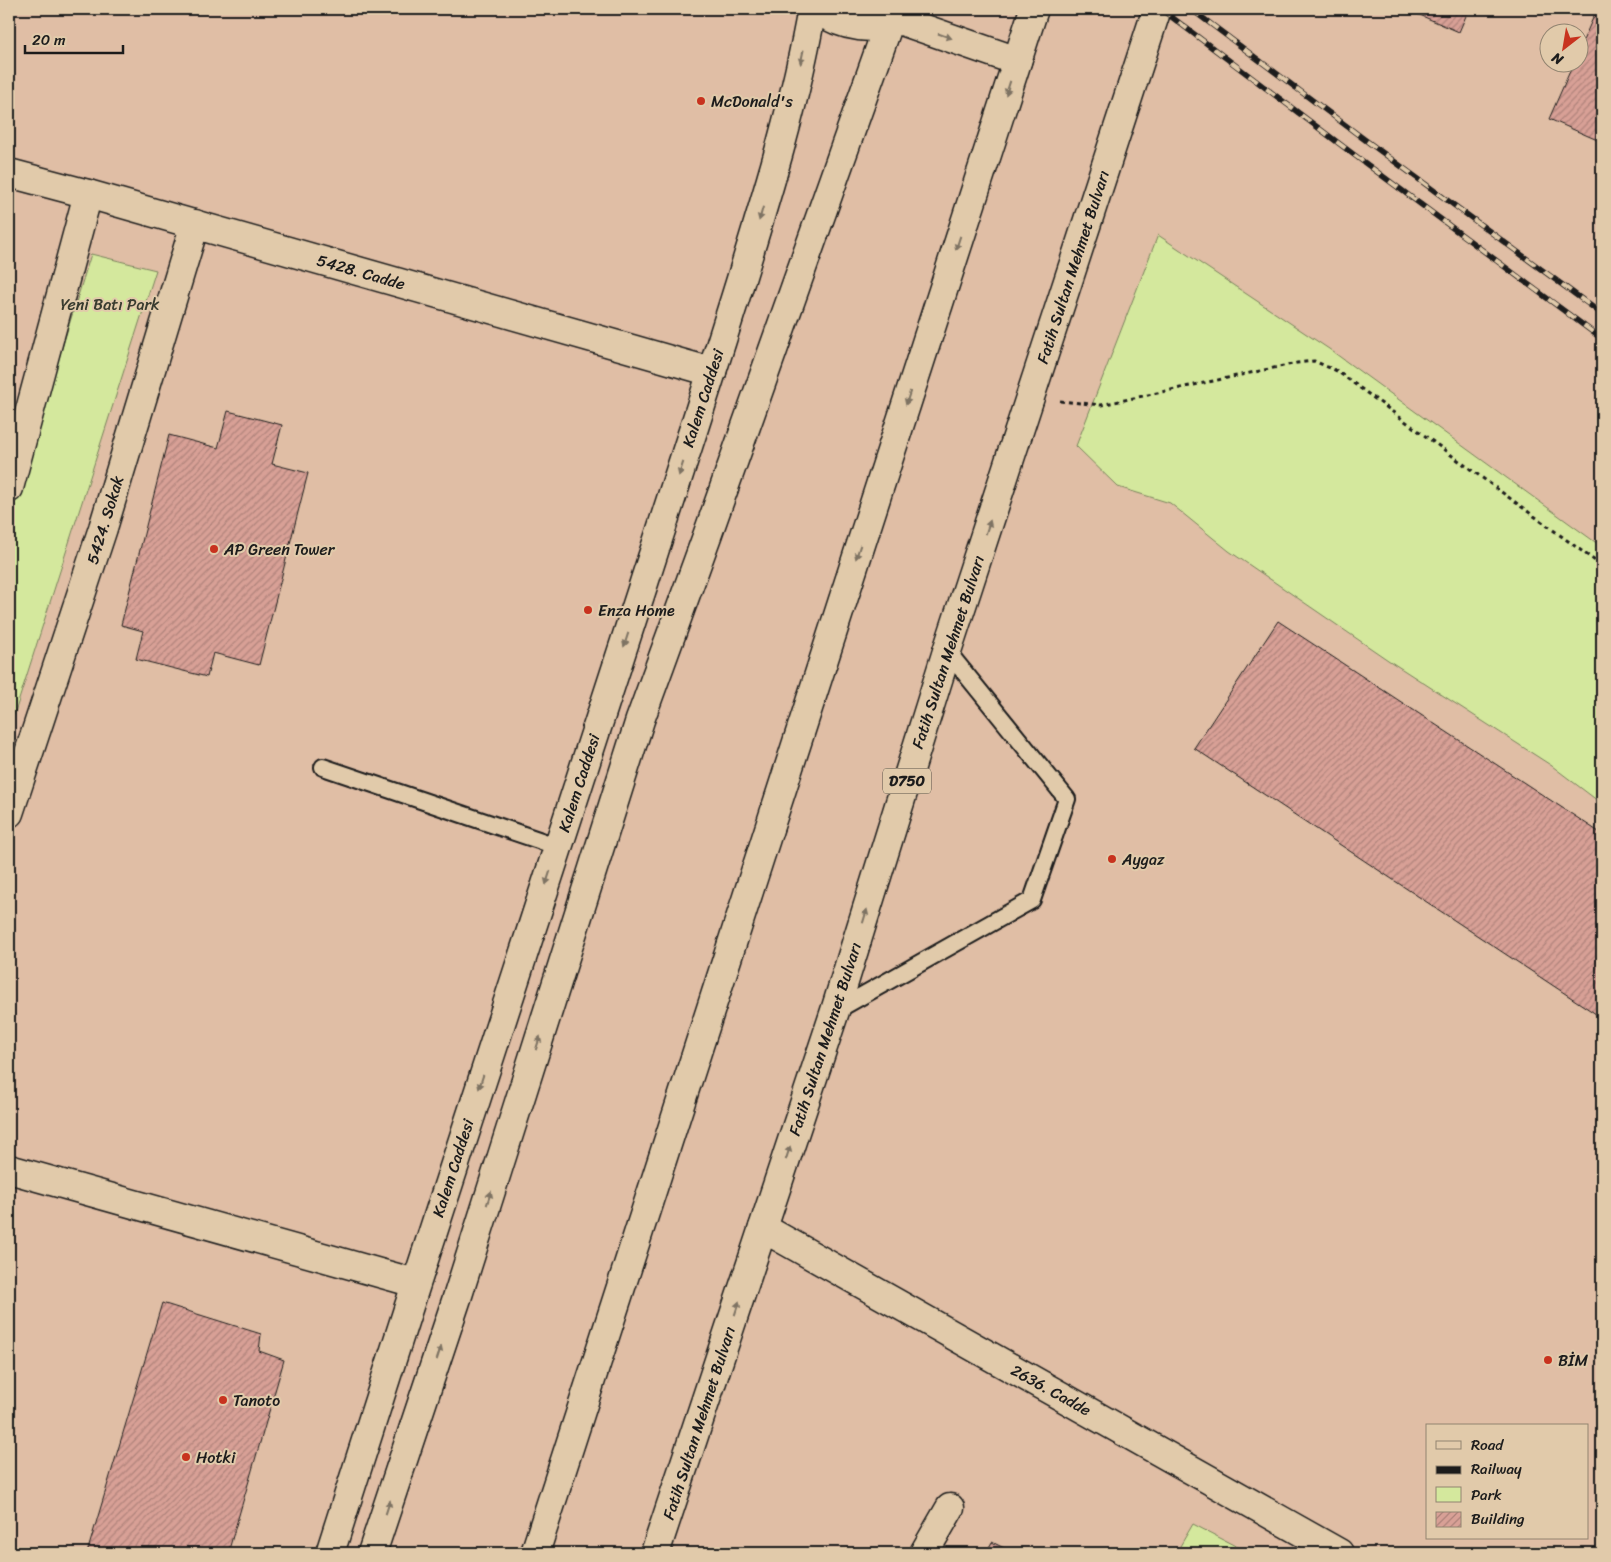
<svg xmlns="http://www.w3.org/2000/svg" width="1611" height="1562" font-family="Sriracha,sans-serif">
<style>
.green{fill:#d4e89d;stroke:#78825c}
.building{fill:url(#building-hatch);stroke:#1c1c1c}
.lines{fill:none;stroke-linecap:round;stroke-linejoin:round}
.service-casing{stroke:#1c1c1c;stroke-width:20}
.minor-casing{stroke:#1c1c1c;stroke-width:31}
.tertiary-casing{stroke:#1c1c1c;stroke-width:31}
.trunk-casing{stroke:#1c1c1c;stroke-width:31}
.path{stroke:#1c1c1c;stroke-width:3;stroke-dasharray:4 4;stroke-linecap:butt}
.service{stroke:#e1caaa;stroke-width:16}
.minor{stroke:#e1caaa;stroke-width:28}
.tertiary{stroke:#e1caaa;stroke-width:28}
.trunk{stroke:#e1caaa;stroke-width:28}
.rail-casing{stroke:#1c1c1c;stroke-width:5.5}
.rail{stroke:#e1caaa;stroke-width:4;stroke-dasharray:11;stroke-linecap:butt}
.oneway{fill:#7e7363}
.poi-dot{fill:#c8321e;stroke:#e1caaa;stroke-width:2}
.labels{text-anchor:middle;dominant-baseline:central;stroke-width:4;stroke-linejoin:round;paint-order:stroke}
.shield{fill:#e1caaa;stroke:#575047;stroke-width:1}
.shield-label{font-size:15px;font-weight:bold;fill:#1c1c1c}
.poi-label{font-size:16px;fill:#1c1c1c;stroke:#e1caaa;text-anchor:start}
.street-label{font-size:16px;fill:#1c1c1c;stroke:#e1caaa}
.park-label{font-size:16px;fill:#383b2f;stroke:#e1caaa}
</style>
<defs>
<pattern id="building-hatch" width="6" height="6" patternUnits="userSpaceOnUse" patternTransform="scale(1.25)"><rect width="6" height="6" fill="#d8a096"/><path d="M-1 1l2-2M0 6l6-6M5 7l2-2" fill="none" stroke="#ae827a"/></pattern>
</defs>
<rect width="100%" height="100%" fill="#e0bea5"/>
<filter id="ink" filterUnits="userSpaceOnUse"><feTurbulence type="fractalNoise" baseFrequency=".02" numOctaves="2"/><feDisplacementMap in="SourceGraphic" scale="10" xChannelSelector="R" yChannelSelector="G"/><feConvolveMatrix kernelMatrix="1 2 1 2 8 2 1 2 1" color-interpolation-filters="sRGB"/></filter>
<g filter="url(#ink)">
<g class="green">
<path d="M1158 235 1329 349 1602 547V804L1552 766 1388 660 1229 551 1170 503 1118 487 1076 446Z"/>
<path d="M91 254 156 270 9 731V519Z"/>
<path d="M1193 1524 1249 1553H1176Z"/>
</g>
<g class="building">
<path d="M1406 9H1469L1459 32Z"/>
<path d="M1597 9H1602V142L1549 119 1574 62H1578V52Z"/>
<path d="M228 411 282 425 272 464 308 473 259 665 213 653 207 677 136 659 143 631 121 625 169 435 218 448Z"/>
<path d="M1278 621 1602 834V1018L1194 748Z"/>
<path d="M162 1303 261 1334 259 1351 284 1360 228 1553H87Z"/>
<path d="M992 1542 1014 1553H986Z"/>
</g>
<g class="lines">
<g class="service-casing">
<g id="service">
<path d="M323 767 559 847"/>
<path d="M835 1011 1032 900 1067 799 947 651"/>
</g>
</g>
<g class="minor-casing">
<g id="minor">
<path d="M816 9C841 27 877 34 904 17"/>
<path d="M899 20 1017 61"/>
<path d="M9 173 88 194 712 372"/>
<path d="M9 488 88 194"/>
<path d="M9 813 103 528 195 224"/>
<path d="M9 1169 415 1283"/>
<path d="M330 1553C432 1230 539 909 643 586 676 483 710 380 742 276 769 188 796 100 812 9"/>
<path d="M372 1553 458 1295 640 720 707 536 889 23"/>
<path d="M924 1553 950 1508"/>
</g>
</g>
<g class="tertiary-casing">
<path id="tertiary" d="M763 1228 1339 1553"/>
</g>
<g class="trunk-casing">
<g id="trunk">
<path d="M535 1553 1034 9"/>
<path d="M655 1553 835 1011 947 651 1157 9"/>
</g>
</g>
<path class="path" d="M1060 401 1101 405 1297 363 1314 361 1337 371 1602 566"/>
<use href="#service" class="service"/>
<use href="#minor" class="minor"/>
<use href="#tertiary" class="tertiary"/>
<use href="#trunk" class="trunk"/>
<g class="rail-casing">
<g id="rail">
<path d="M1161 9 1353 154 1602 339"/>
<path d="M1191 9 1364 139 1602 314"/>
</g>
</g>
<use href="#rail" class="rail"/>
</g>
<defs><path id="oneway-solid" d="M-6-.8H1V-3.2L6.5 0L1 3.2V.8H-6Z" transform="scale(1.25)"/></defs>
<g class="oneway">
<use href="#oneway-solid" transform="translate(945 36) rotate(19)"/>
<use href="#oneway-solid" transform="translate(802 57) rotate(102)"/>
<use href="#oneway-solid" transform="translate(1008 88) rotate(108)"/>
<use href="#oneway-solid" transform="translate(761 214) rotate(106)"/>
<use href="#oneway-solid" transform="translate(958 243) rotate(108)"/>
<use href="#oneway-solid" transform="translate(908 398) rotate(108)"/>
<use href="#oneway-solid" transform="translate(681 469) rotate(108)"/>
<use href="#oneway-solid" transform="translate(988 527) rotate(-72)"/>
<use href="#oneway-solid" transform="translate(858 552) rotate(108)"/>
<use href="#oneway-solid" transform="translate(626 640) rotate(108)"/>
<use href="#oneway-solid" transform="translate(548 878) rotate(108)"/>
<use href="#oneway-solid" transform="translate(865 916) rotate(-73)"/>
<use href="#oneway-solid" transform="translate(538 1043) rotate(-72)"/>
<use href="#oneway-solid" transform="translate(481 1082) rotate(108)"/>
<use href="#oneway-solid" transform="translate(788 1153) rotate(-72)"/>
<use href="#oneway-solid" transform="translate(489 1198) rotate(-72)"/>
<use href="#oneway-solid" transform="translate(737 1308) rotate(-72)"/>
<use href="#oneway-solid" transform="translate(439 1353) rotate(-72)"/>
<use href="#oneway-solid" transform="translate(388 1507) rotate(-72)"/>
</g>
</g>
<g class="poi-dot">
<circle cx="701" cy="101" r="5"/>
<circle cx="214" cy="549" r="5"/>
<circle cx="588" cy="610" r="5"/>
<circle cx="1112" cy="859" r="5"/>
<circle cx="1548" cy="1360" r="5"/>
<circle cx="223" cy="1400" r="5"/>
<circle cx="186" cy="1457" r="5"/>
</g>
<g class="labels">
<rect class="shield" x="883" y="768.5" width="48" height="25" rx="4"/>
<g class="shield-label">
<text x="907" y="781">D750</text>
</g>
<g class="poi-label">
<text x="711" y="101">McDonald's</text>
<text x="224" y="549">AP Green Tower</text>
<text x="598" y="610">Enza Home</text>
<text x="1122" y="859">Aygaz</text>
<text x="1558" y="1360">BİM</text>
<text x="233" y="1400">Tanoto</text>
<text x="196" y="1457">Hotki</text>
</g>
<g class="street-label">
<text transform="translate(1073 267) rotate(-72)">Fatih Sultan Mehmet Bulvarı</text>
<text transform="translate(361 272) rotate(16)">5428. Cadde</text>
<text transform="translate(703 398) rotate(-72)">Kalem Caddesi</text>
<text transform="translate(105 520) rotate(-73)">5424. Sokak</text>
<text transform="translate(948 652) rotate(-72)">Fatih Sultan Mehmet Bulvarı</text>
<text transform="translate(579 783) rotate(-72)">Kalem Caddesi</text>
<text transform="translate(825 1039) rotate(-72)">Fatih Sultan Mehmet Bulvarı</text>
<text transform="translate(453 1168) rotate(-72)">Kalem Caddesi</text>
<text transform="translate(1051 1390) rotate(29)">2636. Cadde</text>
<text transform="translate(699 1423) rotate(-72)">Fatih Sultan Mehmet Bulvarı</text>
</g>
<g class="park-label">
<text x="110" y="304">Yeni Batı Park</text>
</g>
</g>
<rect width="1611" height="1562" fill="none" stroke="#e1caaa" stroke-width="30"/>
<rect x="15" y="15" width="1581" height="1532" fill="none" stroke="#1c1c1c" stroke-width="2" filter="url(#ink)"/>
<rect x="1426" y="1424" width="162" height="115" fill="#e1caaa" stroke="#928471"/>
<rect x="1436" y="1441" width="25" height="8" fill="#e1caaa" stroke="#928471"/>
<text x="1471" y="1450" font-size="15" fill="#1c1c1c">Road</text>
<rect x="1436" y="1466" width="25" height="8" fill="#1c1c1c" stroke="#928471"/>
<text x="1471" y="1474" font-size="15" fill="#1c1c1c">Railway</text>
<rect x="1436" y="1487" width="25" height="15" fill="#d4e89d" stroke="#928471"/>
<text x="1471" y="1500" font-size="15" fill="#1c1c1c">Park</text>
<rect x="1436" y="1512" width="25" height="15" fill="url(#building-hatch)" stroke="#928471"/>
<text x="1471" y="1524" font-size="15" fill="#1c1c1c">Building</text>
<g transform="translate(1564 48) rotate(211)"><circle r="24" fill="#e1caaa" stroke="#928471"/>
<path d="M0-4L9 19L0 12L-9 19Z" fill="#c8321e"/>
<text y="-8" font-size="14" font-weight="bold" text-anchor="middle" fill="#1c1c1c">N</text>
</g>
<path d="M25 45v8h98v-8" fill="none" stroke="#1c1c1c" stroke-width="2.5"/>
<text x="32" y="45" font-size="15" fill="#1c1c1c" stroke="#e1caaa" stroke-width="4" paint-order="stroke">20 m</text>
</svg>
